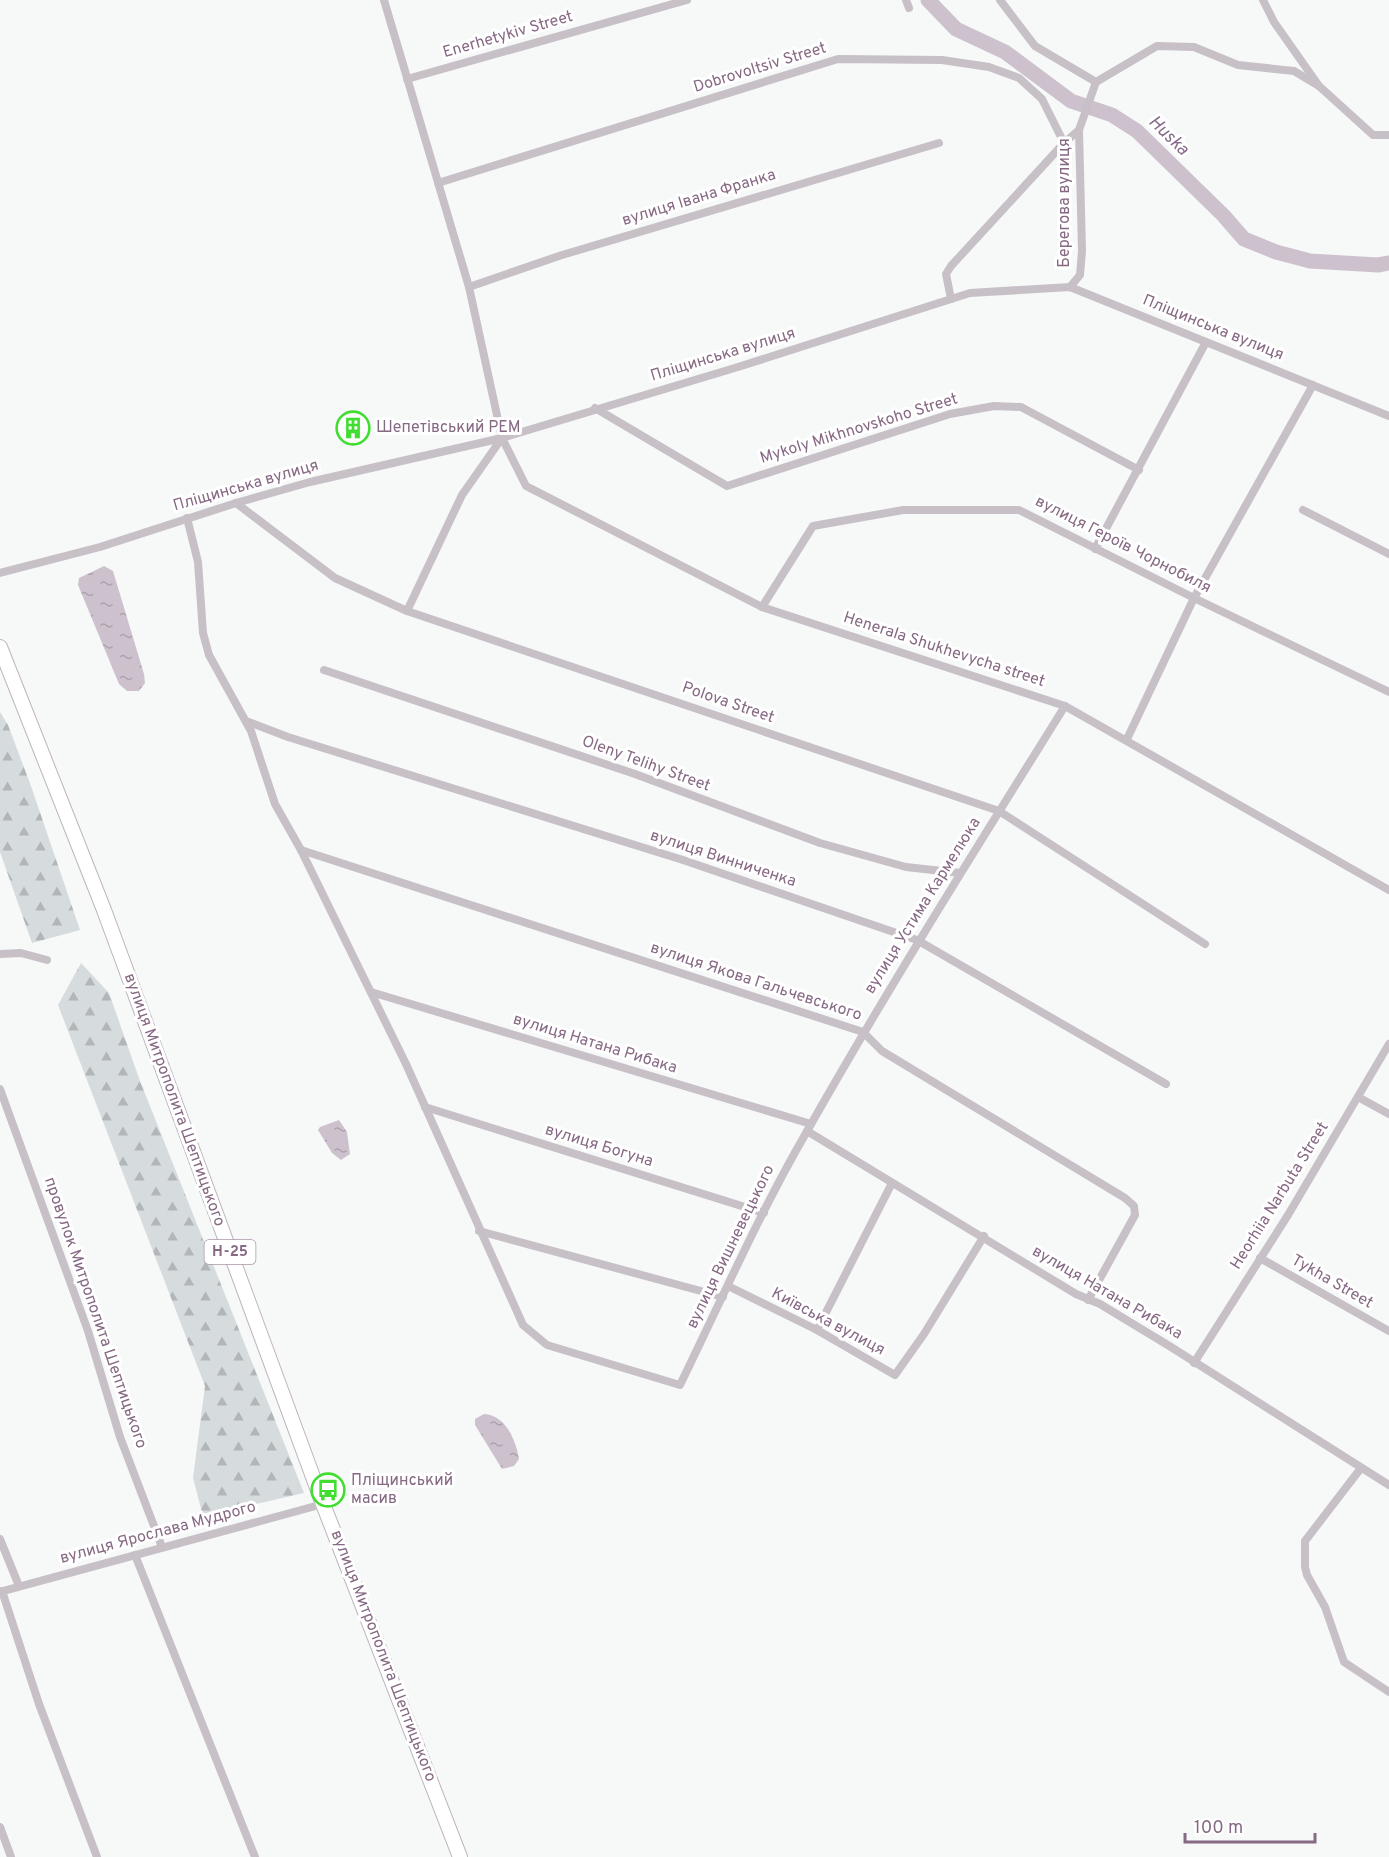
<svg xmlns="http://www.w3.org/2000/svg" width="1389" height="1857" font-family="Overpass,sans-serif">
<style>
.forest{fill:url(#forest-firs)}
.water{fill:url(#water-ripples)}
.lines{fill:none;stroke-linecap:round;stroke-linejoin:round}
.river{stroke:#cec1ce;stroke-width:15}
.primary-casing{stroke:#bdb4bc;stroke-width:16}
.street{stroke:#c8c0c7;stroke-width:8}
.primary{stroke:#fff;stroke-width:14}
.labels{text-anchor:middle;dominant-baseline:central;stroke-width:6;stroke-linejoin:round;paint-order:stroke}
.shield{fill:#fff;stroke:#aa96a8;stroke-width:1.5}
.shield-label{font-size:15px;font-weight:bold;fill:#866983}
.street-label{font-size:16px;fill:#866983;stroke:#fff}
.poi-label{font-size:16px;fill:#866983;stroke:#fff;text-anchor:start}
.water-label{font-size:18px;font-style:italic;fill:#876a89;stroke:#fff}
</style>
<defs>
<pattern id="forest-firs" width="22" height="20" patternUnits="userSpaceOnUse" patternTransform="scale(1.5)"><rect width="22" height="20" fill="#d6dbde"/><path d="M5 1l3.5 6h-7zM16 11l3.5 6h-7z" fill="#b3b6b9"/></pattern>
<pattern id="water-ripples" width="26" height="14" patternUnits="userSpaceOnUse" patternTransform="scale(1.5)"><rect width="26" height="14" fill="#cec1ce"/><path d="M2 4q2-2 4 0t4 0M15 11q2-2 4 0t4 0" fill="none" stroke="#ada1ad"/></pattern>
</defs>
<rect width="100%" height="100%" fill="#f6f9f8"/>
<g class="forest">
<path d="M0 712 8 725 31 786 80 930 32 943 0 852Z"/>
<path d="M81 963 109 993 140 1081 304 1493 203 1516 193 1478 205 1386 58 1005Z"/>
</g>
<g class="water">
<path d="M104 566 113 571 144 674 145 683 139 691H127L119 684 78 585 79 578Z"/>
<path d="M339 1120 347 1132 350 1154 341 1160 332 1153 318 1130 320 1127Z"/>
<path d="M484 1414C506 1415 516 1441 519 1459L514 1466 502 1469 475 1425V1419Z"/>
</g>
<g class="lines">
<path class="river" d="M928 0 956 29 1005 52 1071 101 1112 115 1137 131 1223 215 1244 239 1276 252 1310 261 1378 265 1389 263"/>
<g class="primary-casing">
<path id="primary" d="M0 647 104 910 323 1504 460 1857"/>
</g>
<g class="street">
<path d="M384 0 469 287 502 438 526 486 762 607 1065 706 1389 890"/>
<path d="M906 0 909 8"/>
<path d="M1000 0 1035 46 1096 82"/>
<path d="M1263 0 1274 22 1319 86 1373 135H1389"/>
<path d="M407 79 687 0"/>
<path d="M1096 82 1157 46 1194 47 1238 65 1294 71 1319 86"/>
<path d="M438 183 838 59 942 60 989 67 1019 78 1042 99 1064 143"/>
<path d="M469 287 562 255 939 143"/>
<path d="M1070 287 1080 275 1082 251 1079 130 1096 82"/>
<path d="M951 299 946 274 951 266 1064 143 1079 130"/>
<path d="M595 408 727 486 950 414 994 406 1021 407 1139 470"/>
<path d="M236 503 335 578 407 611 999 811 1205 944"/>
<path d="M1303 510 1389 554"/>
<path d="M187 518 198 562 203 633 209 655 251 731 275 804 301 850 406 1064 523 1325 547 1345 680 1385C721 1301 759 1214 806 1133 888 988 977 847 1065 706"/>
<path d="M1095 549 1206 342"/>
<path d="M0 573 100 547 236 503 310 482 502 438 738 367 970 293 1070 287 1389 416"/>
<path d="M762 607 813 526 903 510H1019L1194 598 1389 692"/>
<path d="M407 611 462 495 502 438"/>
<path d="M324 670 635 774 820 843 906 867 960 873"/>
<path d="M246 721 288 737 683 860 917 940 1166 1084"/>
<path d="M1127 739 1194 598 1313 385"/>
<path d="M301 850 863 1032 882 1051 1125 1198 1134 1206 1135 1215 1088 1300"/>
<path d="M0 954 21 953 47 960"/>
<path d="M371 992 811 1124"/>
<path d="M0 1089 88 1331 120 1437 162 1547"/>
<path d="M1358 1097 1389 1114"/>
<path d="M425 1107 764 1213"/>
<path d="M807 1131 1076 1294 1100 1304 1171 1347 1389 1485"/>
<path d="M479 1231 723 1297"/>
<path d="M1260 1258 1389 1331"/>
<path d="M728 1286 817 1330 895 1375 924 1334 984 1236"/>
<path d="M817 1330 892 1183"/>
<path d="M1194 1363 1288 1215 1389 1044"/>
<path d="M1361 1468 1305 1541V1567L1307 1575 1325 1607 1344 1662 1389 1692"/>
<path d="M0 1539 19 1586"/>
<path d="M135 1555 255 1857"/>
<path d="M2 1591 39 1704 97 1857"/>
<path d="M0 1592 323 1504"/>
<path d="M0 1827 11 1857"/>
</g>
<use href="#primary" class="primary"/>
</g>
<defs>
<g id="building-ring" transform="scale(1.725)"><circle r="9.5" fill="#fff" stroke="#41de31" stroke-width="1.5"/><path d="M-4-6H4V6H1V3H-1V6H-4ZM-2.5-4.3h1.7v1.8h-1.7ZM.8-4.3h1.7v1.8H.8ZM-2.5-1h1.7V.8h-1.7ZM.8-1h1.7V.8H.8Z" fill="#41de31"/></g>
<g id="bus-ring" transform="scale(1.725)"><circle r="9.5" fill="#fff" stroke="#41de31" stroke-width="1.5"/><path d="M-5-6H5V4H4V6H2V4H-2V6H-4V4H-5ZM-3.5-4V0h7V-4ZM-3.5 1.2v1.5H-2V1.2ZM2 1.2v1.5H3.5V1.2Z" fill="#41de31"/></g>
</defs>
<g fill-rule="evenodd">
<use href="#building-ring" x="353" y="428"/>
<use href="#bus-ring" x="328" y="1490"/>
</g>
<g class="labels">
<rect class="shield" x="204.5" y="1240" width="51" height="24" rx="4.5"/>
<g class="shield-label">
<text x="230" y="1252">Н-25</text>
</g>
<g class="street-label">
<text transform="translate(508 35) rotate(-16)">Enerhetykiv Street</text>
<text transform="translate(760 68) rotate(-17)">Dobrovoltsiv Street</text>
<text transform="translate(699 198) rotate(-17)">вулиця Івана Франка</text>
<text transform="translate(1065 203) rotate(-90)">Берегова вулиця</text>
<text transform="translate(1213 328) rotate(22)">Пліщинська вулиця</text>
<text transform="translate(723 355) rotate(-17)">Пліщинська вулиця</text>
<text transform="translate(859 429) rotate(-17)">Mykoly Mikhnovskoho Street</text>
<text transform="translate(246 486) rotate(-16)">Пліщинська вулиця</text>
<text transform="translate(1123 545) rotate(27)">вулиця Героїв Чорнобиля</text>
<text transform="translate(944 650) rotate(18)">Henerala Shukhevycha street</text>
<text transform="translate(728 703) rotate(19)">Polova Street</text>
<text transform="translate(646 764) rotate(20)">Oleny Telihy Street</text>
<text transform="translate(723 859) rotate(18)">вулиця Винниченка</text>
<text transform="translate(923 906) rotate(-58)">вулиця Устима Кармелюка</text>
<text transform="translate(756 982) rotate(18)">вулиця Якова Гальчевського</text>
<text transform="translate(595 1044) rotate(17)">вулиця Натана Рибака</text>
<text transform="translate(174 1100) rotate(70)">вулиця Митрополита Шептицького</text>
<text transform="translate(599 1146) rotate(17)">вулиця Богуна</text>
<text transform="translate(1280 1196) rotate(-58)">Heorhiia Narbuta Street</text>
<text transform="translate(731 1247) rotate(-64)">вулиця Вишневецького</text>
<text transform="translate(1332 1282) rotate(30)">Tykha Street</text>
<text transform="translate(1107 1293) rotate(30)">вулиця Натана Рибака</text>
<text transform="translate(95 1313) rotate(71)">провулок Митрополита Шептицького</text>
<text transform="translate(828 1322) rotate(28)">Київська вулиця</text>
<text transform="translate(158 1533) rotate(-15)">вулиця Ярослава Мудрого</text>
<text transform="translate(383 1656) rotate(69)">вулиця Митрополита Шептицького</text>
</g>
<g class="poi-label">
<text x="376" y="428">Шепетівський РЕМ</text>
<text x="351" y="1481">Пліщинський<tspan x="351" dy="18">масив</tspan></text>
</g>
<g class="water-label">
<text transform="translate(1168 136) rotate(44)">Huska</text>
</g>
</g>
<path d="M1185 1833v9h130v-9" fill="none" stroke="#866983" stroke-width="3"/>
<text x="1194" y="1833" font-size="18" fill="#866983" stroke="#ffffff" stroke-width="4.5" paint-order="stroke">100 m</text>
</svg>
